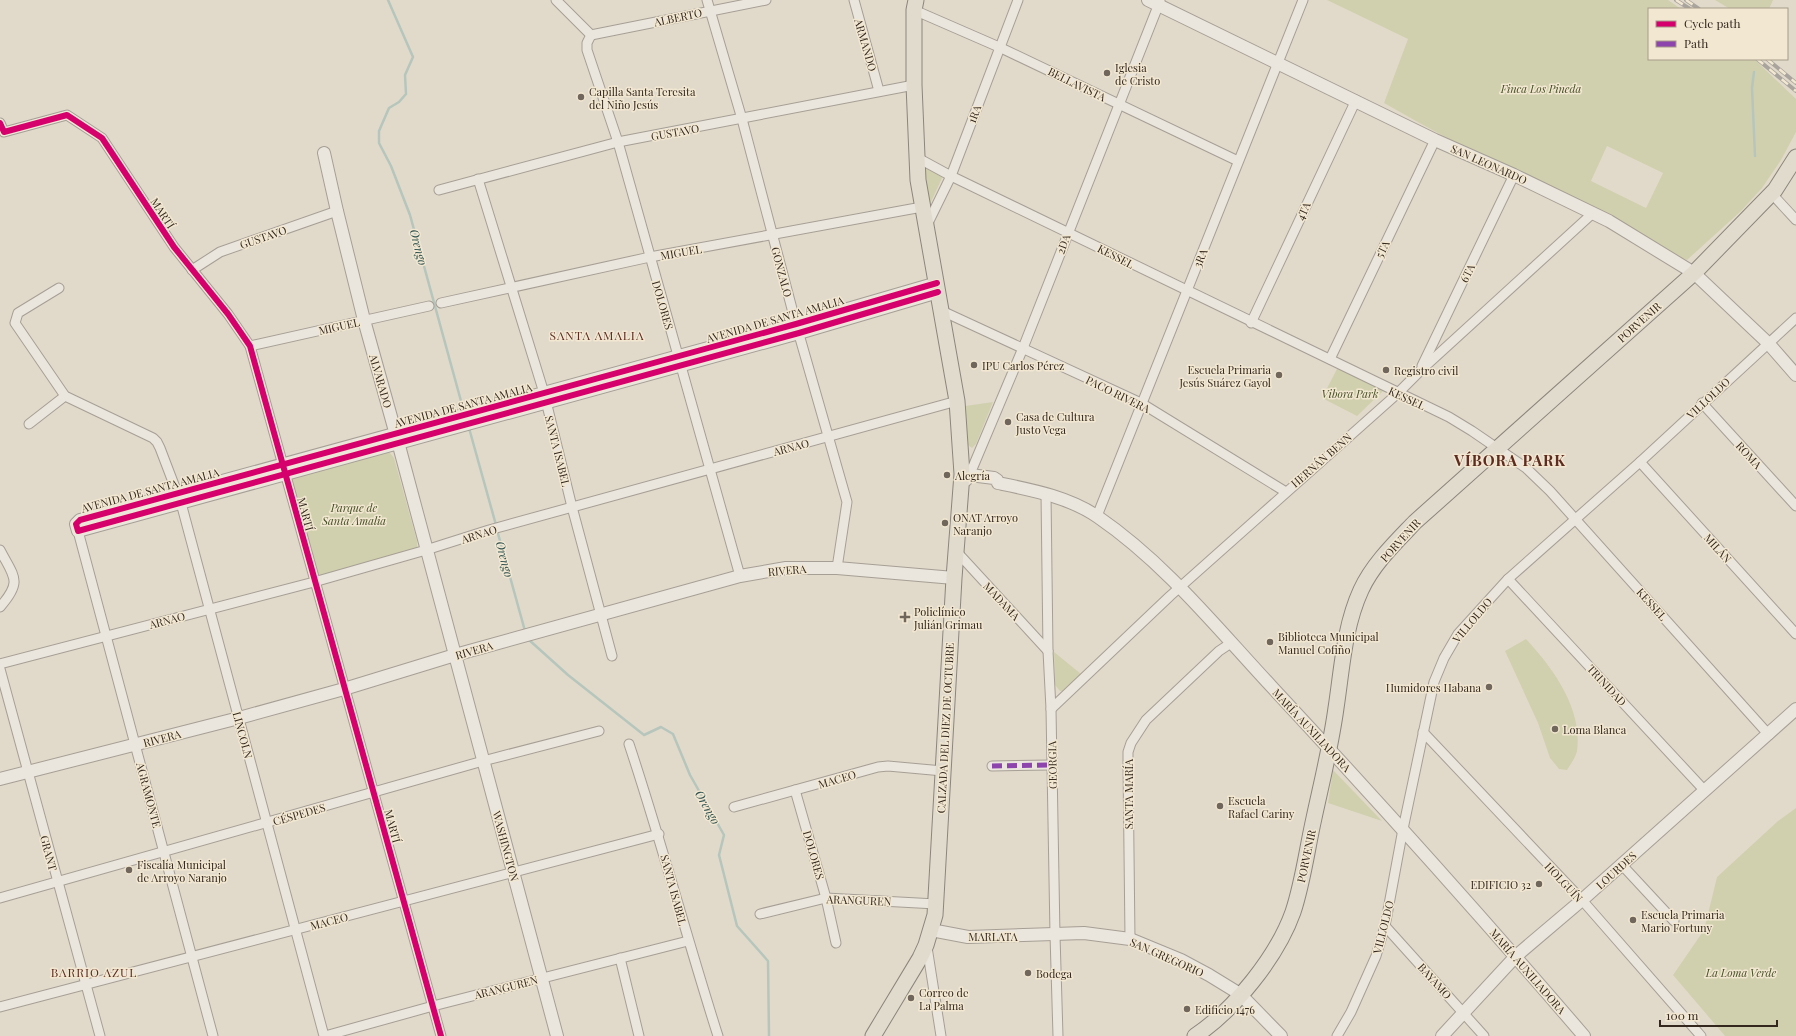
<svg xmlns="http://www.w3.org/2000/svg" width="1796" height="1036" font-family="'Playfair Display',serif">
<style>
.green{fill:#d1d0ae;fill-rule:evenodd}
.lines{fill:none;stroke-linecap:round;stroke-linejoin:round}
.stream{stroke:#b6c6bc;stroke-width:2.5}
.minor-casing{stroke:#a69f95;stroke-width:11}
.tertiary-casing{stroke:#a69f95;stroke-width:14}
.primary-casing{stroke:#8c857b;stroke-width:17}
.minor{stroke:#eae5dd;stroke-width:9}
.tertiary{stroke:#eae5dd;stroke-width:12}
.primary{stroke:#e1dbce;stroke-width:15}
.rail-casing{stroke:#a9a49d;stroke-width:4}
.rail{stroke:#f2e7d1;stroke-width:2.5;stroke-dasharray:8;stroke-linecap:butt}
.quiet{stroke:#8e44ad;stroke-width:5;stroke-dasharray:10 5;stroke-linecap:butt}
.cycleway-casing{stroke:#f2e7d1;stroke-width:8}
.cycleway{stroke:#d6006c;stroke-width:6}
.poi-dot{fill:#71665b;stroke:#f2e7d1;stroke-width:1.5}
.labels{text-anchor:middle;dominant-baseline:central;stroke-width:3;stroke-linejoin:round;paint-order:stroke}
.street-label{font-size:11px;fill:#34281e;stroke:#f2e7d1}
.poi-label{font-size:11px;fill:#34281e;stroke:#f2e7d1;text-anchor:start}
.park-label{font-size:11px;font-style:italic;fill:#464f26;stroke:#f2e7d1}
.water-label{font-size:12px;font-style:italic;fill:#2e524f;stroke:#f2e7d1}
.neighbourhood-label{font-size:12px;letter-spacing:1px;fill:#5d2b20;stroke:#f2e7d1}
.district-label{font-size:15px;font-weight:bold;letter-spacing:1px;fill:#5d2b20;stroke:#f2e7d1}
</style>
<rect width="100%" height="100%" fill="#e1dacb"/>
<g class="green">
<path d="M1327 0H1668L1681 9H1649V59H1754L1796 99V132L1781 160 1762 188 1741 211 1687 260 1675 256C1578 206 1479 157 1384 103L1408 39ZM1607 146 1663 173 1646 208 1591 181Z"/>
<path d="M1715 0H1773L1769 9H1730Z"/>
<path d="M925 167 943 176 929 206Z"/>
<path d="M1338 367 1383 391 1357 416 1322 398Z"/>
<path d="M993 402 976 444 972 448 968 445 965 406Z"/>
<path d="M383 451 390 453 394 458 417 541V547L413 551 319 576 313 570 289 485 291 478Z"/>
<path d="M1526 639C1553 668 1583 709 1577 751 1576 757 1570 765 1567 770L1559 769 1550 758 1538 723 1505 651Z"/>
<path d="M1054 652 1081 674 1064 691H1060L1055 685Z"/>
<path d="M1333 770 1382 821 1328 803Z"/>
<path d="M1796 808V1036H1725L1673 975 1704 930 1717 877 1778 821Z"/>
</g>
<g class="lines">
<g class="stream">
<path d="M388 0 413 57 405 75 406 94 399 102 389 108 379 131V143L391 166 410 215 464 412"/>
<path d="M1754 72 1752 88 1755 156"/>
<path d="M469 428 496 525"/>
<path d="M497 530 525 631"/>
<path d="M528 639 568 675 644 735 661 727 673 734 690 775 724 835 719 855 737 926 768 961 769 1036"/>
</g>
<g class="minor-casing">
<g id="minor">
<path d="M556 0 591 35"/>
<path d="M707 0 742 119 796 324 847 502 837 568"/>
<path d="M854 0 879 91"/>
<path d="M914 10 999 47 1238 161"/>
<path d="M591 35 587 43V50L618 142 740 576"/>
<path d="M591 35 766 0"/>
<path d="M0 123 4 132 67 115 102 138 174 247 228 314 250 346 441 1036"/>
<path d="M916 157 951 176 1449 417 1472 431 1526 468 1550 491 1769 735"/>
<path d="M478 179 544 393 572 507 612 656"/>
<path d="M439 190 618 142 914 85"/>
<path d="M1772 194 1796 220"/>
<path d="M927 225 951 176 1018 0"/>
<path d="M192 270 220 252 337 211"/>
<path d="M59 288 18 313 15 323 65 396 153 438 157 442 160 448 181 503 324 1036"/>
<path d="M441 303 650 257 922 207"/>
<path d="M942 311 1141 403 1286 492"/>
<path d="M1251 323 1356 100"/>
<path d="M250 346 429 306"/>
<path d="M1330 359 1435 140"/>
<path d="M1422 366 1514 175"/>
<path d="M1702 403 1796 506"/>
<path d="M29 424 65 396"/>
<path d="M1640 462 1796 634"/>
<path d="M967 481 1023 348 1160 1"/>
<path d="M1046 494 1048 651 1051 709 1055 935 1058 1036"/>
<path d="M1097 516 1303 0"/>
<path d="M78 531 213 1036"/>
<path d="M0 550C14 577 23 581 0 607"/>
<path d="M956 551 1048 651"/>
<path d="M1508 579 1705 791"/>
<path d="M0 664 314 582 426 550 489 530 957 401"/>
<path d="M0 669 100 1036"/>
<path d="M1051 709 1170 596 1397 394 1420 371 1593 213"/>
<path d="M1423 732 1582 900 1701 1036"/>
<path d="M629 744C661 840 687 939 718 1036"/>
<path d="M992 766 1051 765"/>
<path d="M795 790 826 898 836 943"/>
<path d="M734 807 878 767 888 766 943 771"/>
<path d="M1622 865 1674 921"/>
<path d="M0 898 483 761 599 731"/>
<path d="M760 914 826 898 936 904"/>
<path d="M1385 926 1484 1036"/>
<path d="M1130 939 1128 765V752L1131 743 1146 720 1219 651 1231 643"/>
<path d="M927 947 941 1036"/>
<path d="M620 958 639 1036"/>
<path d="M0 1007 659 834"/>
<path d="M325 1036 433 1006 688 941"/>
<path d="M1337 1036 1351 1012 1376 956 1385 926 1403 829 1434 682 1444 658 1458 634 1508 579 1640 462 1796 318"/>
</g>
</g>
<g class="tertiary-casing">
<g id="tertiary">
<path d="M1148 0 1435 140 1514 175 1609 221 1694 273 1768 343 1796 375"/>
<path d="M324 153 337 211 364 320 398 442 557 1036"/>
<path d="M937 283 796 324 80 520 76 524 78 531 799 333 938 292"/>
<path d="M962 474 994 478 997 480 998 483C1032 490 1069 497 1098 517 1165 563 1217 628 1271 686 1378 801 1482 917 1584 1036"/>
<path d="M0 779 239 718 344 689 455 655 740 576 786 568H837L954 578"/>
<path d="M931 930 968 937 1084 933 1130 939 1181 960 1209 975 1240 994 1281 1036"/>
<path d="M1442 1036 1516 956 1582 900 1796 709"/>
</g>
</g>
<g class="primary-casing">
<g id="primary">
<path d="M873 1036 920 958 926 945 935 915 954 578 962 474 957 401 918 180 914 85V10L916 0"/>
<path d="M1195 1036C1234 1010 1277 957 1293 912 1303 882 1307 849 1314 818 1322 781 1331 745 1336 708 1342 669 1344 627 1361 590 1373 564 1395 543 1415 522L1694 273 1775 190 1796 157"/>
</g>
</g>
<use href="#minor" class="minor"/>
<use href="#tertiary" class="tertiary"/>
<use href="#primary" class="primary"/>
<g class="rail-casing">
<g id="rail">
<path d="M1676 0 1690 9"/>
<path d="M1686 0 1699 9"/>
<path d="M1757 59 1796 91"/>
<path d="M1767 59 1796 83"/>
</g>
</g>
<use href="#rail" class="rail"/>
<path class="quiet" d="M992 766 1051 765"/>
<g class="cycleway-casing">
<g id="cycleway">
<path d="M0 123 4 132 67 115 102 138 174 247 228 314 250 346 441 1036"/>
<path d="M937 283 796 324 80 520 76 524 78 531 799 333 938 292"/>
</g>
</g>
<use href="#cycleway" class="cycleway"/>
</g>
<g class="poi-dot">
<circle cx="1107" cy="73" r="4"/>
<circle cx="581" cy="97" r="4"/>
<circle cx="974" cy="365" r="4"/>
<circle cx="1386" cy="370" r="4"/>
<circle cx="1279" cy="375" r="4"/>
<circle cx="1008" cy="422" r="4"/>
<circle cx="947" cy="475" r="4"/>
<circle cx="945" cy="523" r="4"/>
<path d="M903 611h4v4h4v4h-4v4h-4v-4h-4v-4h4z"/>
<circle cx="1270" cy="642" r="4"/>
<circle cx="1489" cy="687" r="4"/>
<circle cx="1555" cy="729" r="4"/>
<circle cx="1220" cy="806" r="4"/>
<circle cx="129" cy="870" r="4"/>
<circle cx="1539" cy="884" r="4"/>
<circle cx="1633" cy="920" r="4"/>
<circle cx="1028" cy="973" r="4"/>
<circle cx="911" cy="998" r="4"/>
<circle cx="1187" cy="1009" r="4"/>
</g>
<g class="labels">
<g class="street-label">
<text transform="translate(678 17) rotate(-12)">ALBERTO</text>
<text transform="translate(866 45) rotate(74)">ARMANDO</text>
<text transform="translate(1077 84) rotate(26)">BELLAVISTA</text>
<text transform="translate(974 114) rotate(-69)">1RA</text>
<text transform="translate(675 132) rotate(-10)">GUSTAVO</text>
<text transform="translate(1489 164) rotate(24)">SAN LEONARDO</text>
<text transform="translate(1303 211) rotate(-65)">4TA</text>
<text transform="translate(163 213) rotate(57)">MARTÍ</text>
<text transform="translate(263 237) rotate(-19)">GUSTAVO</text>
<text transform="translate(1063 244) rotate(-69)">2DA</text>
<text transform="translate(1382 249) rotate(-64)">5TA</text>
<text transform="translate(681 252) rotate(-10)">MIGUEL</text>
<text transform="translate(1116 256) rotate(27)">KESSEL</text>
<text transform="translate(1200 258) rotate(-68)">3RA</text>
<text transform="translate(782 272) rotate(75)">GONZALO</text>
<text transform="translate(1467 273) rotate(-64)">6TA</text>
<text transform="translate(663 305) rotate(74)">DOLORES</text>
<text transform="translate(775 319) rotate(-16)">AVENIDA DE SANTA AMALIA</text>
<text transform="translate(1639 322) rotate(-42)">PORVENIR</text>
<text transform="translate(339 326) rotate(-13)">MIGUEL</text>
<text transform="translate(381 381) rotate(74)">ALVARADO</text>
<text transform="translate(1118 394) rotate(26)">PACO RIVERA</text>
<text transform="translate(1407 398) rotate(25)">KESSEL</text>
<text transform="translate(1708 398) rotate(-43)">VILLOLDO</text>
<text transform="translate(463 405) rotate(-15)">AVENIDA DE SANTA AMALIA</text>
<text transform="translate(791 447) rotate(-15)">ARNAO</text>
<text transform="translate(558 451) rotate(76)">SANTA ISABEL</text>
<text transform="translate(1749 455) rotate(48)">ROMA</text>
<text transform="translate(1321 460) rotate(-41)">HERNÁN BENN</text>
<text transform="translate(150 490) rotate(-15)">AVENIDA DE SANTA AMALIA</text>
<text transform="translate(306 514) rotate(75)">MARTÍ</text>
<text transform="translate(479 534) rotate(-17)">ARNAO</text>
<text transform="translate(1400 540) rotate(-48)">PORVENIR</text>
<text transform="translate(1718 548) rotate(48)">MILÁN</text>
<text transform="translate(787 570) rotate(-5)">RIVERA</text>
<text transform="translate(1002 601) rotate(47)">MADAMA</text>
<text transform="translate(1652 604) rotate(48)">KESSEL</text>
<text transform="translate(167 620) rotate(-15)">ARNAO</text>
<text transform="translate(1472 620) rotate(-50)">VILLOLDO</text>
<text transform="translate(474 650) rotate(-16)">RIVERA</text>
<text transform="translate(1607 685) rotate(47)">TRINIDAD</text>
<text transform="translate(945 728) rotate(-87)">CALZADA DEL DIEZ DE OCTUBRE</text>
<text transform="translate(1312 730) rotate(47)">MARÍA AUXILIADORA</text>
<text transform="translate(243 735) rotate(75)">LINCOLN</text>
<text transform="translate(162 738) rotate(-15)">RIVERA</text>
<text transform="translate(1052 765) rotate(-91)">GEORGIA</text>
<text transform="translate(837 779) rotate(-16)">MACEO</text>
<text transform="translate(1128 794) rotate(-90)">SANTA MARÍA</text>
<text transform="translate(149 795) rotate(75)">AGRAMONTE</text>
<text transform="translate(299 814) rotate(-16)">CÉSPEDES</text>
<text transform="translate(393 826) rotate(75)">MARTÍ</text>
<text transform="translate(506 846) rotate(75)">WASHINGTON</text>
<text transform="translate(49 853) rotate(75)">GRANT</text>
<text transform="translate(814 855) rotate(74)">DOLORES</text>
<text transform="translate(1306 856) rotate(-78)">PORVENIR</text>
<text transform="translate(1616 870) rotate(-42)">LOURDES</text>
<text transform="translate(1564 882) rotate(47)">HOLGUÍN</text>
<text transform="translate(674 890) rotate(75)">SANTA ISABEL</text>
<text transform="translate(859 900) rotate(2)">ARANGUREN</text>
<text transform="translate(329 921) rotate(-15)">MACEO</text>
<text transform="translate(1383 927) rotate(-76)">VILLOLDO</text>
<text x="993" y="936">MARLATA</text>
<text transform="translate(1167 957) rotate(24)">SAN GREGORIO</text>
<text transform="translate(1528 971) rotate(49)">MARÍA AUXILIADORA</text>
<text transform="translate(1435 981) rotate(48)">BAYAMO</text>
<text transform="translate(506 987) rotate(-14)">ARANGUREN</text>
</g>
<g class="poi-label">
<text x="1115" y="67">Iglesia<tspan x="1115" dy="13">de Cristo</tspan></text>
<text x="589" y="91">Capilla Santa Teresita<tspan x="589" dy="13">del Niño Jesús</tspan></text>
<text x="982" y="365">IPU Carlos Pérez</text>
<text x="1271" y="369" text-anchor="end">Escuela Primaria<tspan x="1271" dy="13">Jesús Suárez Gayol</tspan></text>
<text x="1394" y="370">Registro civil</text>
<text x="1016" y="416">Casa de Cultura<tspan x="1016" dy="13">Justo Vega</tspan></text>
<text x="955" y="475">Alegría</text>
<text x="953" y="517">ONAT Arroyo<tspan x="953" dy="13">Naranjo</tspan></text>
<text x="914" y="611">Policlínico<tspan x="914" dy="13">Julián Grimau</tspan></text>
<text x="1278" y="636">Biblioteca Municipal<tspan x="1278" dy="13">Manuel Cofiño</tspan></text>
<text x="1481" y="687" text-anchor="end">Humidores Habana</text>
<text x="1563" y="729">Loma Blanca</text>
<text x="1228" y="800">Escuela<tspan x="1228" dy="13">Rafael Cariny</tspan></text>
<text x="137" y="864">Fiscalía Municipal<tspan x="137" dy="13">de Arroyo Naranjo</tspan></text>
<text x="1531" y="884" text-anchor="end">EDIFICIO 32</text>
<text x="1641" y="914">Escuela Primaria<tspan x="1641" dy="13">Mario Fortuny</tspan></text>
<text x="1036" y="973">Bodega</text>
<text x="919" y="992">Correo de<tspan x="919" dy="13">La Palma</tspan></text>
<text x="1195" y="1009">Edificio 1476</text>
</g>
<g class="park-label">
<text x="1541" y="88">Finca Los Pineda</text>
<text x="1350" y="393">Vibora Park</text>
<text x="354" y="507">Parque de<tspan x="354" dy="13">Santa Amalia</tspan></text>
<text x="1741" y="972">La Loma Verde</text>
</g>
<g class="water-label">
<text transform="translate(419 247) rotate(75)">Orengo</text>
<text transform="translate(505 559) rotate(75)">Orengo</text>
<text transform="translate(708 807) rotate(60)">Orengo</text>
</g>
<g class="neighbourhood-label">
<text x="597" y="335">SANTA AMALIA</text>
<text x="94" y="972">BARRIO AZUL</text>
</g>
<g class="district-label">
<text x="1510" y="460">VÍBORA PARK</text>
</g>
</g>
<rect x="1648" y="8" width="140" height="52" fill="#f2e7d1" stroke="#a69b89"/>
<rect x="1656" y="21" width="20" height="6" fill="#d6006c" stroke="#a69b89"/>
<text x="1684" y="28" font-size="12" fill="#34281e">Cycle path</text>
<rect x="1656" y="41" width="20" height="6" fill="#8e44ad" stroke="#a69b89"/>
<text x="1684" y="48" font-size="12" fill="#34281e">Path</text>
<path d="M1660 1020v6h117v-6" fill="none" stroke="#34281e" stroke-width="2"/>
<text x="1666" y="1020" font-size="12" fill="#34281e" stroke="#f2e7d1" stroke-width="3" paint-order="stroke">100 m</text>
</svg>
